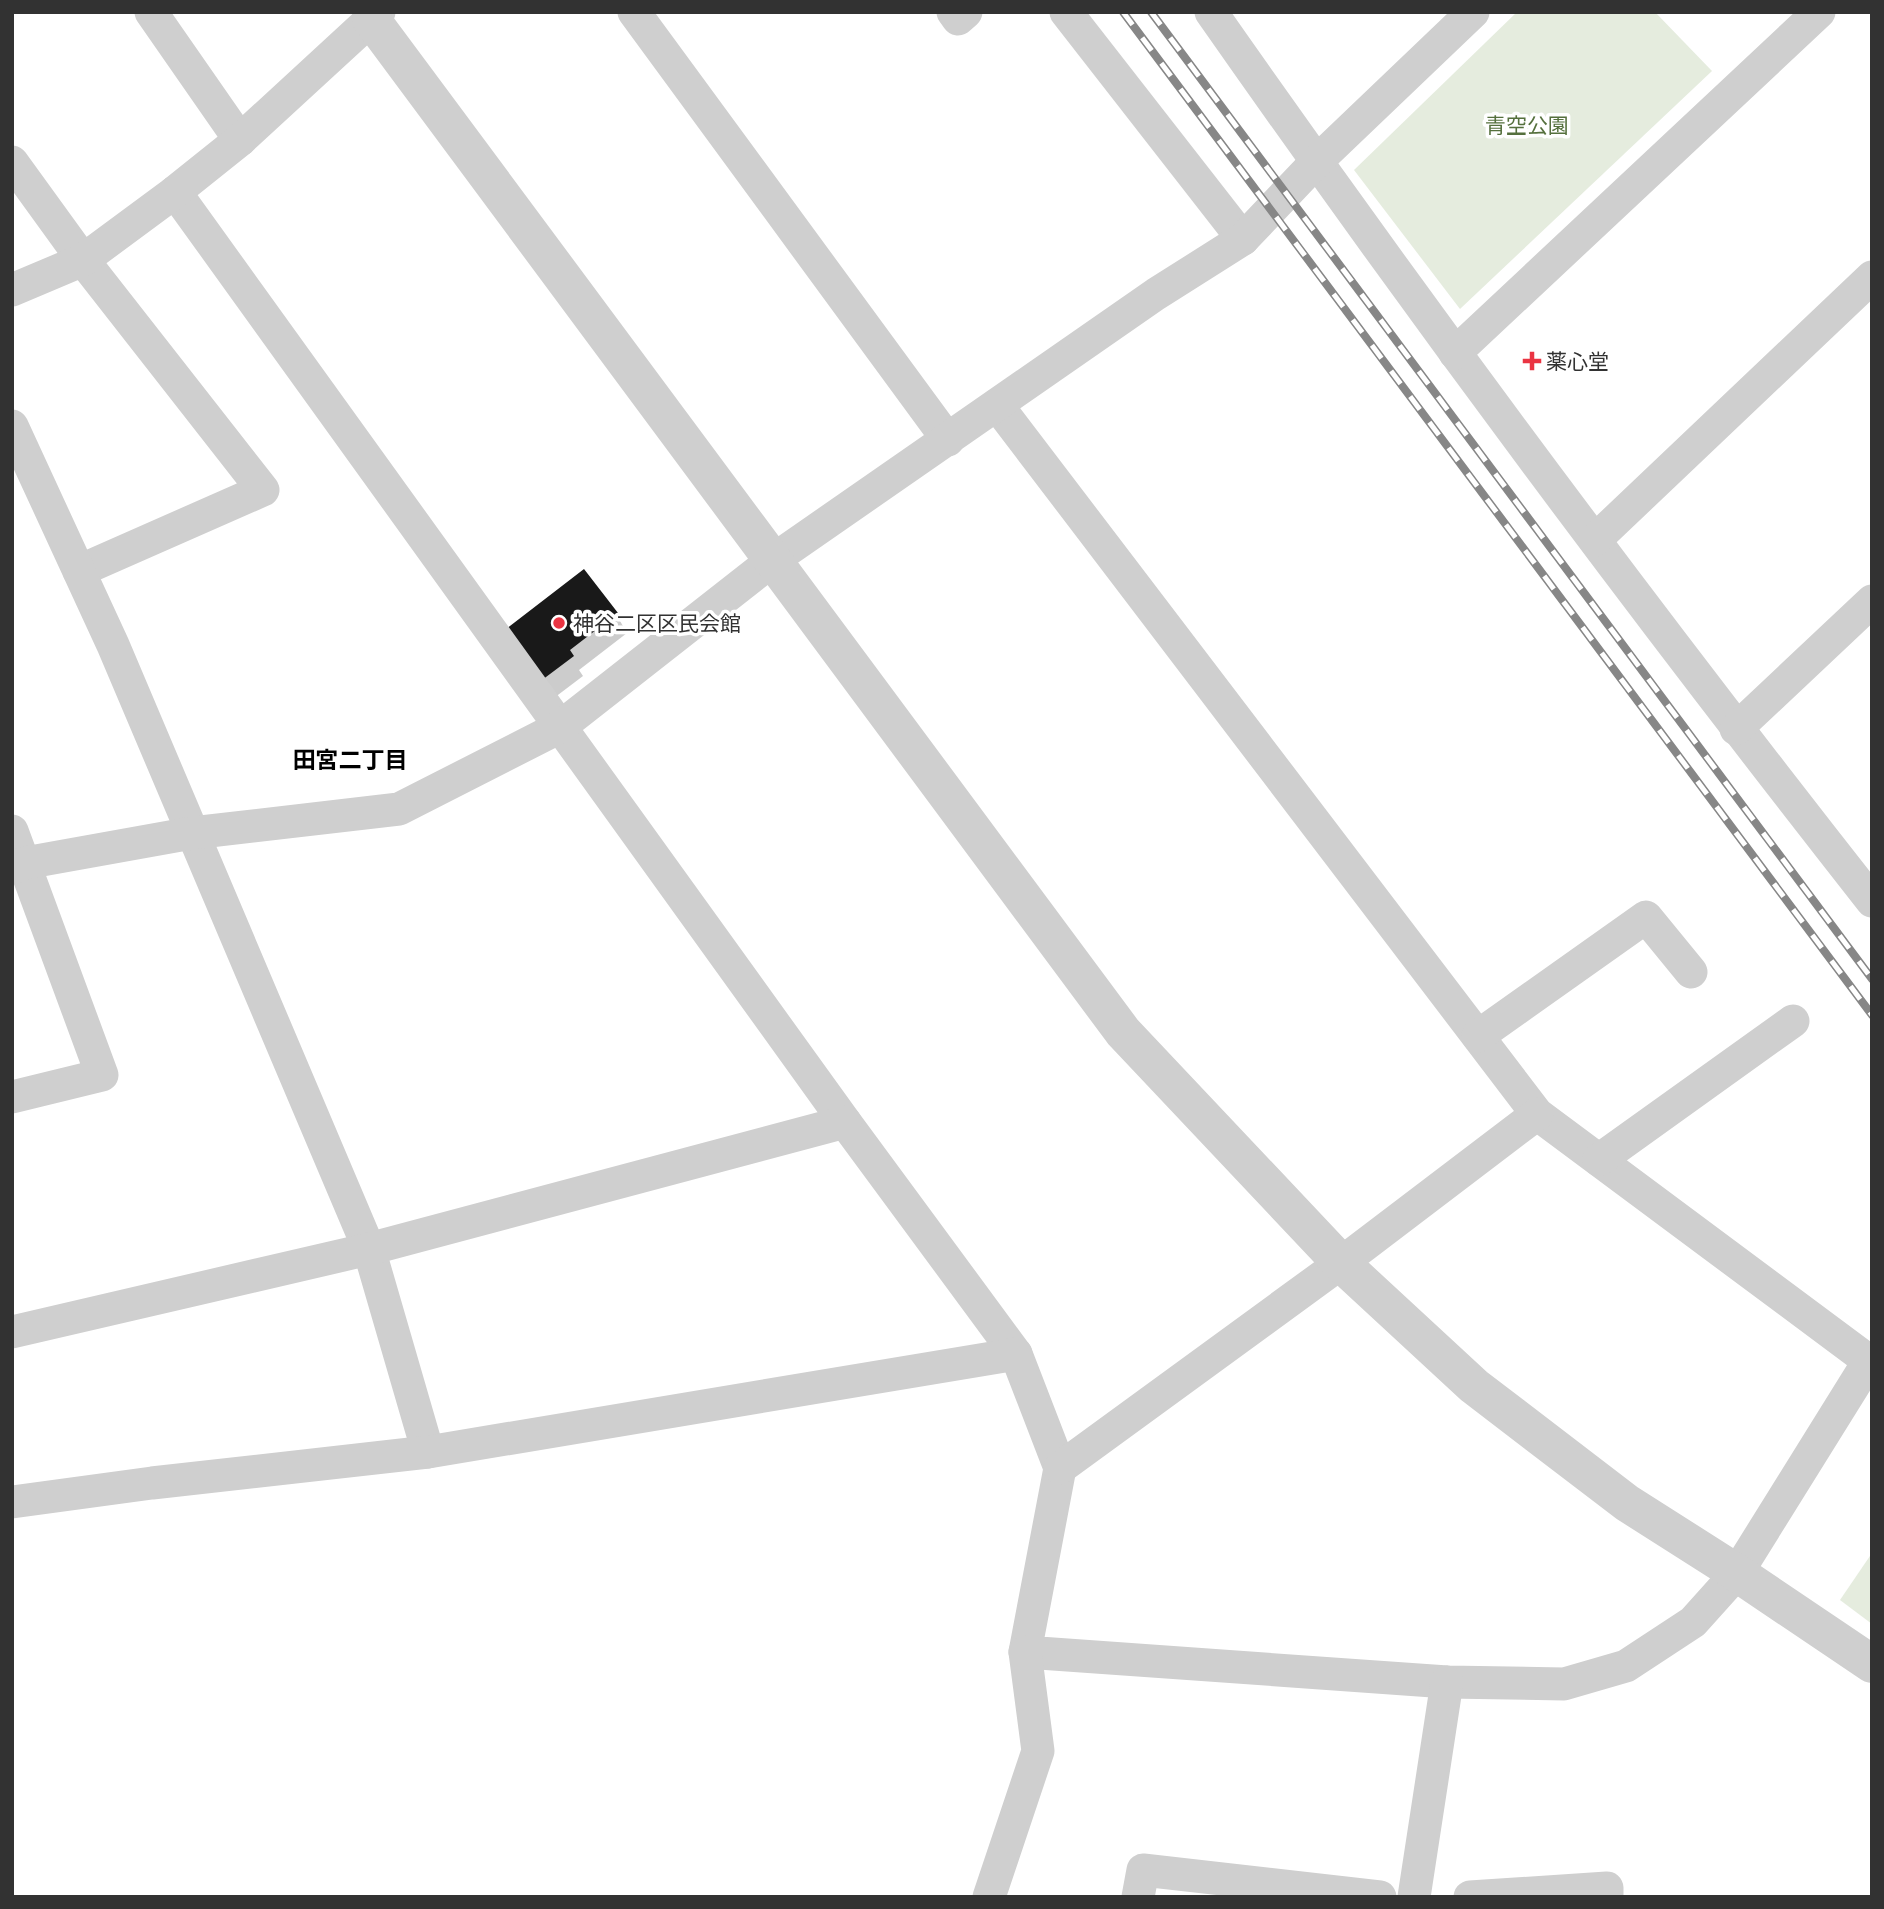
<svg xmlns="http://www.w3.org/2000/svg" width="1884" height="1909" font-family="Ubuntu,'Noto Sans JP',sans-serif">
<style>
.green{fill:#e5ecde}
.shadow{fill:#0003}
.building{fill:#191919}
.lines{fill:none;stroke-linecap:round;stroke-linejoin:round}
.minor{stroke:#cfcfcf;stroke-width:33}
.tertiary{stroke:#cfcfcf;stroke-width:38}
.rail-casing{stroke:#878787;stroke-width:8}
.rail{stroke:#fff;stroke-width:5;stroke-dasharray:16;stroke-linecap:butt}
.poi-dot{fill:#ea3442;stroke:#fff;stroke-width:2.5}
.labels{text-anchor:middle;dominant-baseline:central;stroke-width:7;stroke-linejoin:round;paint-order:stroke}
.park-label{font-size:21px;fill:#55703d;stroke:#fff}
.poi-label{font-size:21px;fill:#323232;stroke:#fff;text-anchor:start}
.neighbourhood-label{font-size:23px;font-weight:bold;fill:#000;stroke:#fff}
</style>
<rect width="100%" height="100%" fill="#fff"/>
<g class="green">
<path d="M1517 12H1655L1712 71 1460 309 1354 170Z"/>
<path d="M1872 1553V1624L1840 1600Z"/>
</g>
<path class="shadow" d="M616 614 627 633 579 670 583 676 550 701 514 652Z"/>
<path class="building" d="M584 569 618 613 570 650 574 656 538 683 501 633Z"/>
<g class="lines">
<g class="minor">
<path d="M151 12 240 140"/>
<path d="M634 12 948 440"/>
<path d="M953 12 958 19 966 12"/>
<path d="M1066 12 1243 239"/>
<path d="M1211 12C1423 315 1644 611 1872 901"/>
<path d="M12 162 83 260 263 490 79 571"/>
<path d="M175 192 845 1122 1016 1354 1060 1468 1025 1652 1447 1682 1564 1684 1626 1666 1693 1622 1737 1573 1869 1361 1537 1114 997 405"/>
<path d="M12 290 83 260 175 192 240 140 379 12"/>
<path d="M1455 353 1819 12"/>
<path d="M12 426 113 645 369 1249 428 1452"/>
<path d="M1595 540 1872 277"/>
<path d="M1736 729 1872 601"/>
<path d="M12 831 102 1075 12 1097"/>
<path d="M12 868 25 863 192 833 399 809 560 727 773 560 1156 294 1243 239 1316 162 1473 12"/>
<path d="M1478 1036 1646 917 1691 972"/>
<path d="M1599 1160 1793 1021"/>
<path d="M12 1332 369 1249 845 1122"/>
<path d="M1060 1468 1341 1263 1537 1114"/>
<path d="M12 1502 152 1483 428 1452 1016 1354"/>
<path d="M989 1897 1038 1751 1025 1652"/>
<path d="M1138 1897 1143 1870 1380 1897"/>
<path d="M1414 1897 1447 1682"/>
<path d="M1470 1897 1607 1888V1897"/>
</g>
<path class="tertiary" d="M371 19 1123 1032 1341 1263 1474 1386 1627 1503 1737 1573 1872 1664"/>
<g class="rail-casing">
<g id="rail">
<path d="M1123 12 1872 1015"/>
<path d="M1151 12 1872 979"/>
</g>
</g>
<use href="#rail" class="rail"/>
</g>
<g class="poi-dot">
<path d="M1528.5 350.5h7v7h7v7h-7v7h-7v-7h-7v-7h7z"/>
<circle cx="559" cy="623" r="7"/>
</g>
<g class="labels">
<g class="park-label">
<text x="1527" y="125">青空公園</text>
</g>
<g class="poi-label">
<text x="1546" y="361">薬心堂</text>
<text x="573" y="623">神谷二区区民会館</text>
</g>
<g class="neighbourhood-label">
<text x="350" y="759">田宮二丁目</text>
</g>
</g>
<rect width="1884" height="1909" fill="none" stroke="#323232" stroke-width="28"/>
</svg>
